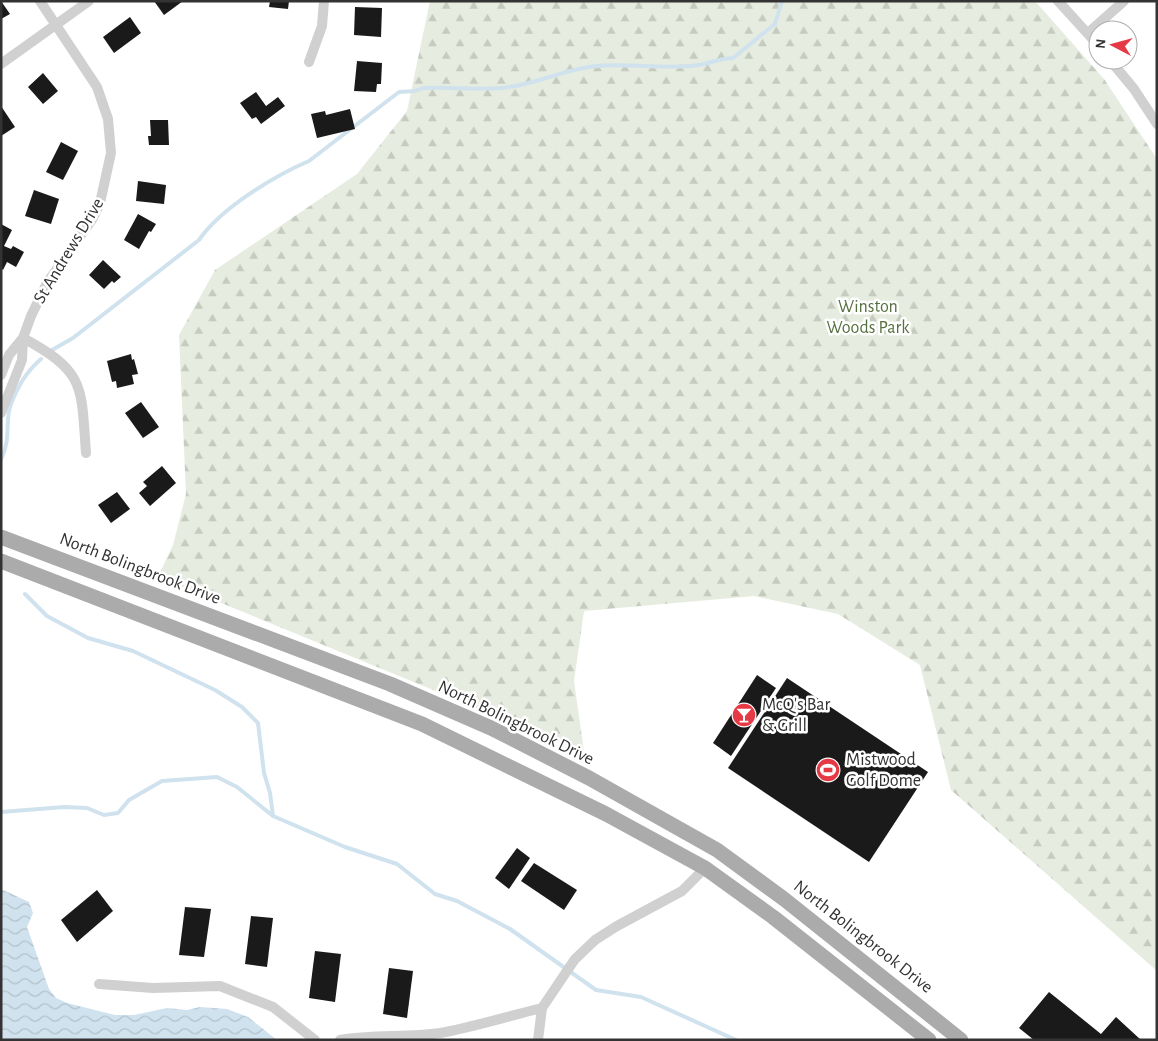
<svg xmlns="http://www.w3.org/2000/svg" width="1158" height="1041" font-family="'Alegreya Sans',sans-serif">
<style>
.forest{fill:url(#forest-firs)}
.water{fill:url(#water-waves)}
.lines{fill:none;stroke-linecap:round;stroke-linejoin:round}
.stream{stroke:#cfe2ee;stroke-width:4}
.building{fill:#1a1a1a}
.minor{stroke:#d0d0d0;stroke-width:10}
.primary{stroke:#ababab;stroke-width:15}
.labels{text-anchor:middle;dominant-baseline:central;stroke-width:5;stroke-linejoin:round;paint-order:stroke}
.street-label{font-size:18px;fill:#333;stroke:#fff}
.park-label{font-size:18px;fill:#56703f;stroke:#fff}
.poi-label{font-size:18px;fill:#333;stroke:#fff;text-anchor:start}
</style>
<defs>
<pattern id="forest-firs" width="22" height="20" patternUnits="userSpaceOnUse" patternTransform="scale(1.25)"><rect width="22" height="20" fill="#e6ecdf"/><path d="M5 1l3.5 6h-7zM16 11l3.5 6h-7z" fill="#c6cbc0"/></pattern>
<pattern id="water-waves" width="16" height="10" patternUnits="userSpaceOnUse" patternTransform="scale(1.25)"><rect width="16" height="10" fill="#cfe2ee"/><path d="M0 5q4-4 8 0t8 0" fill="none" stroke="#b2c2cd"/></pattern>
</defs>
<rect width="100%" height="100%" fill="#fff"/>
<path class="forest" d="M430 1H1035L1104 79 1157 159V971L951 790 920 665 838 614 754 596 584 611 574 681 584 752 158 577 173 545 186 494 179 335 215 270 357 174 407 111Z"/>
<path class="water" d="M1 889 29 902 33 913 27 927 49 989 56 998 67 1003 115 1015H134L167 1008 187 1010 200 1007 227 1009 248 1017 277 1040H1Z"/>
<g class="lines">
<g class="stream">
<path d="M52 350 73 338 199 240C221 208 274 176 309 161L399 92 415 91 423 88C449 87 476 90 502 88 536 85 563 69 597 66 631 63 666 70 699 65 711 63 721 58 733 58L775 24 782 1"/>
<path d="M1 459C12 438 4 422 11 404 18 386 26 372 41 359"/>
<path d="M25 594 47 616 88 638 133 651 215 690 242 707 258 723 264 773 270 793 273 816"/>
<path d="M1 812 64 807 87 808 104 815 118 813 129 800 162 781 217 777 237 787 273 816 345 847 397 864 435 894 457 901 510 929 596 990 641 997 736 1040"/>
</g>
</g>
<g class="building">
<path d="M1 1 10 14 1 19Z"/>
<path d="M154 1H183L164 15Z"/>
<path d="M270 1H289L288 9 269 7Z"/>
<path d="M355 7 382 8 381 37 354 35Z"/>
<path d="M130 17 141 33 114 53 103 37Z"/>
<path d="M357 61 382 63 381 84H377L376 92 354 91Z"/>
<path d="M43 73 58 91 43 104 28 87Z"/>
<path d="M256 92 266 106 278 97 285 106 261 124 256 117 252 119 240 103Z"/>
<path d="M1 106 15 127 1 136Z"/>
<path d="M350 109 355 129 317 138 311 114 325 111 326 115Z"/>
<path d="M150 120H168L169 145H149L148 136H151Z"/>
<path d="M61 142 78 151 63 180 46 172Z"/>
<path d="M138 181 166 185 164 204 136 201Z"/>
<path d="M34 190 59 199 51 224 25 216Z"/>
<path d="M138 214 156 224 151 232 149 231 139 249 124 240Z"/>
<path d="M1 224 12 230 4 246 11 249 13 246 24 252 16 267 7 262 3 270 1 268Z"/>
<path d="M103 260 121 277 114 283 112 281 104 289 89 275Z"/>
<path d="M131 354 132 360 134 359 138 374 132 375 134 384 117 388 116 381 112 382 107 361Z"/>
<path d="M141 402 159 427 143 438 125 413Z"/>
<path d="M162 466 176 483 150 506 139 493 147 486 143 482Z"/>
<path d="M117 492 130 509 111 523 98 505Z"/>
<path d="M757 675 776 688 731 756 713 743Z"/>
<path d="M787 678 928 772 869 862 728 768Z"/>
<path d="M517 848 530 858 509 889 495 878Z"/>
<path d="M534 863 577 890 564 910 521 881Z"/>
<path d="M97 890 113 911 77 942 61 920Z"/>
<path d="M185 907 211 909 204 957 179 955Z"/>
<path d="M251 916 273 918 267 967 245 964Z"/>
<path d="M315 951 341 954 335 1002 309 998Z"/>
<path d="M389 968 413 971 407 1018 383 1014Z"/>
<path d="M1049 992 1101 1034 1116 1017 1141 1040H1034L1019 1028Z"/>
</g>
<g class="lines">
<g class="minor">
<path d="M1058 1 1098 45"/>
<path d="M1088 33 1124 1"/>
<path d="M1110 60 1134 89 1157 124"/>
<path d="M309 62 322 26 324 1"/>
<path d="M1 64 89 1"/>
<path d="M23 338C86 372 81 386 86 453"/>
<path d="M1 375 9 355 23 338"/>
<path d="M1 413 22 360 23 338 31 316 47 283 93 218 100 203 111 153 108 119 97 87 40 1"/>
<path d="M99 984 153 988 220 986 273 1007 315 1040"/>
<path d="M340 1040C373 1034 406 1038 440 1033 474 1027 508 1016 542 1008"/>
<path d="M538 1040 542 1008 575 959 595 940 617 926 682 891 705 868"/>
</g>
<g class="primary">
<path d="M1 537 390 684 491 728 589 778 717 850 784 899 961 1040"/>
<path d="M1 561 422 724 606 814 705 868 773 917 929 1040"/>
</g>
</g>
<defs>
<g id="bar-disc" transform="scale(1.25)"><circle r="9.5" fill="#e63946" stroke="#fff"/><path d="M-6-5H6L.8 .8V4.5H3.5V6h-7V4.5H-.8V.8Z" fill="#fff"/></g>
<g id="stadium-disc" transform="scale(1.25)"><circle r="9.5" fill="#e63946" stroke="#fff"/><path d="M0-5a6.5 5 0 1 0 0 10a6.5 5 0 1 0 0-10ZM-3.5-1.8h7v3.6h-7Z" fill="#fff"/></g>
</defs>
<g fill-rule="evenodd">
<use href="#bar-disc" x="744" y="715"/>
<use href="#stadium-disc" x="828" y="770"/>
</g>
<g class="labels">
<g class="street-label">
<text transform="translate(69 251) rotate(-59)">St Andrews Drive</text>
<text transform="translate(140 569) rotate(21)">North Bolingbrook Drive</text>
<text transform="translate(516 723) rotate(26)">North Bolingbrook Drive</text>
<text transform="translate(863 937) rotate(38)">North Bolingbrook Drive</text>
</g>
<g class="park-label">
<text x="868" y="307">Winston<tspan x="868" dy="21">Woods Park</tspan></text>
</g>
<g class="poi-label">
<text x="762" y="705">McQ's Bar<tspan x="762" dy="21">&amp; Grill</tspan></text>
<text x="846" y="760">Mistwood<tspan x="846" dy="21">Golf Dome</tspan></text>
</g>
</g>
<rect width="1158" height="1041" fill="none" stroke="#333333" stroke-width="5"/>
<g transform="translate(1113 45) rotate(276)"><circle r="24" fill="#ffffff" stroke="#adadad"/>
<path d="M0-4L9 19L0 12L-9 19Z" fill="#e63946"/>
<text y="-8" font-size="14" font-weight="bold" text-anchor="middle" fill="#333333">N</text>
</g>
</svg>
